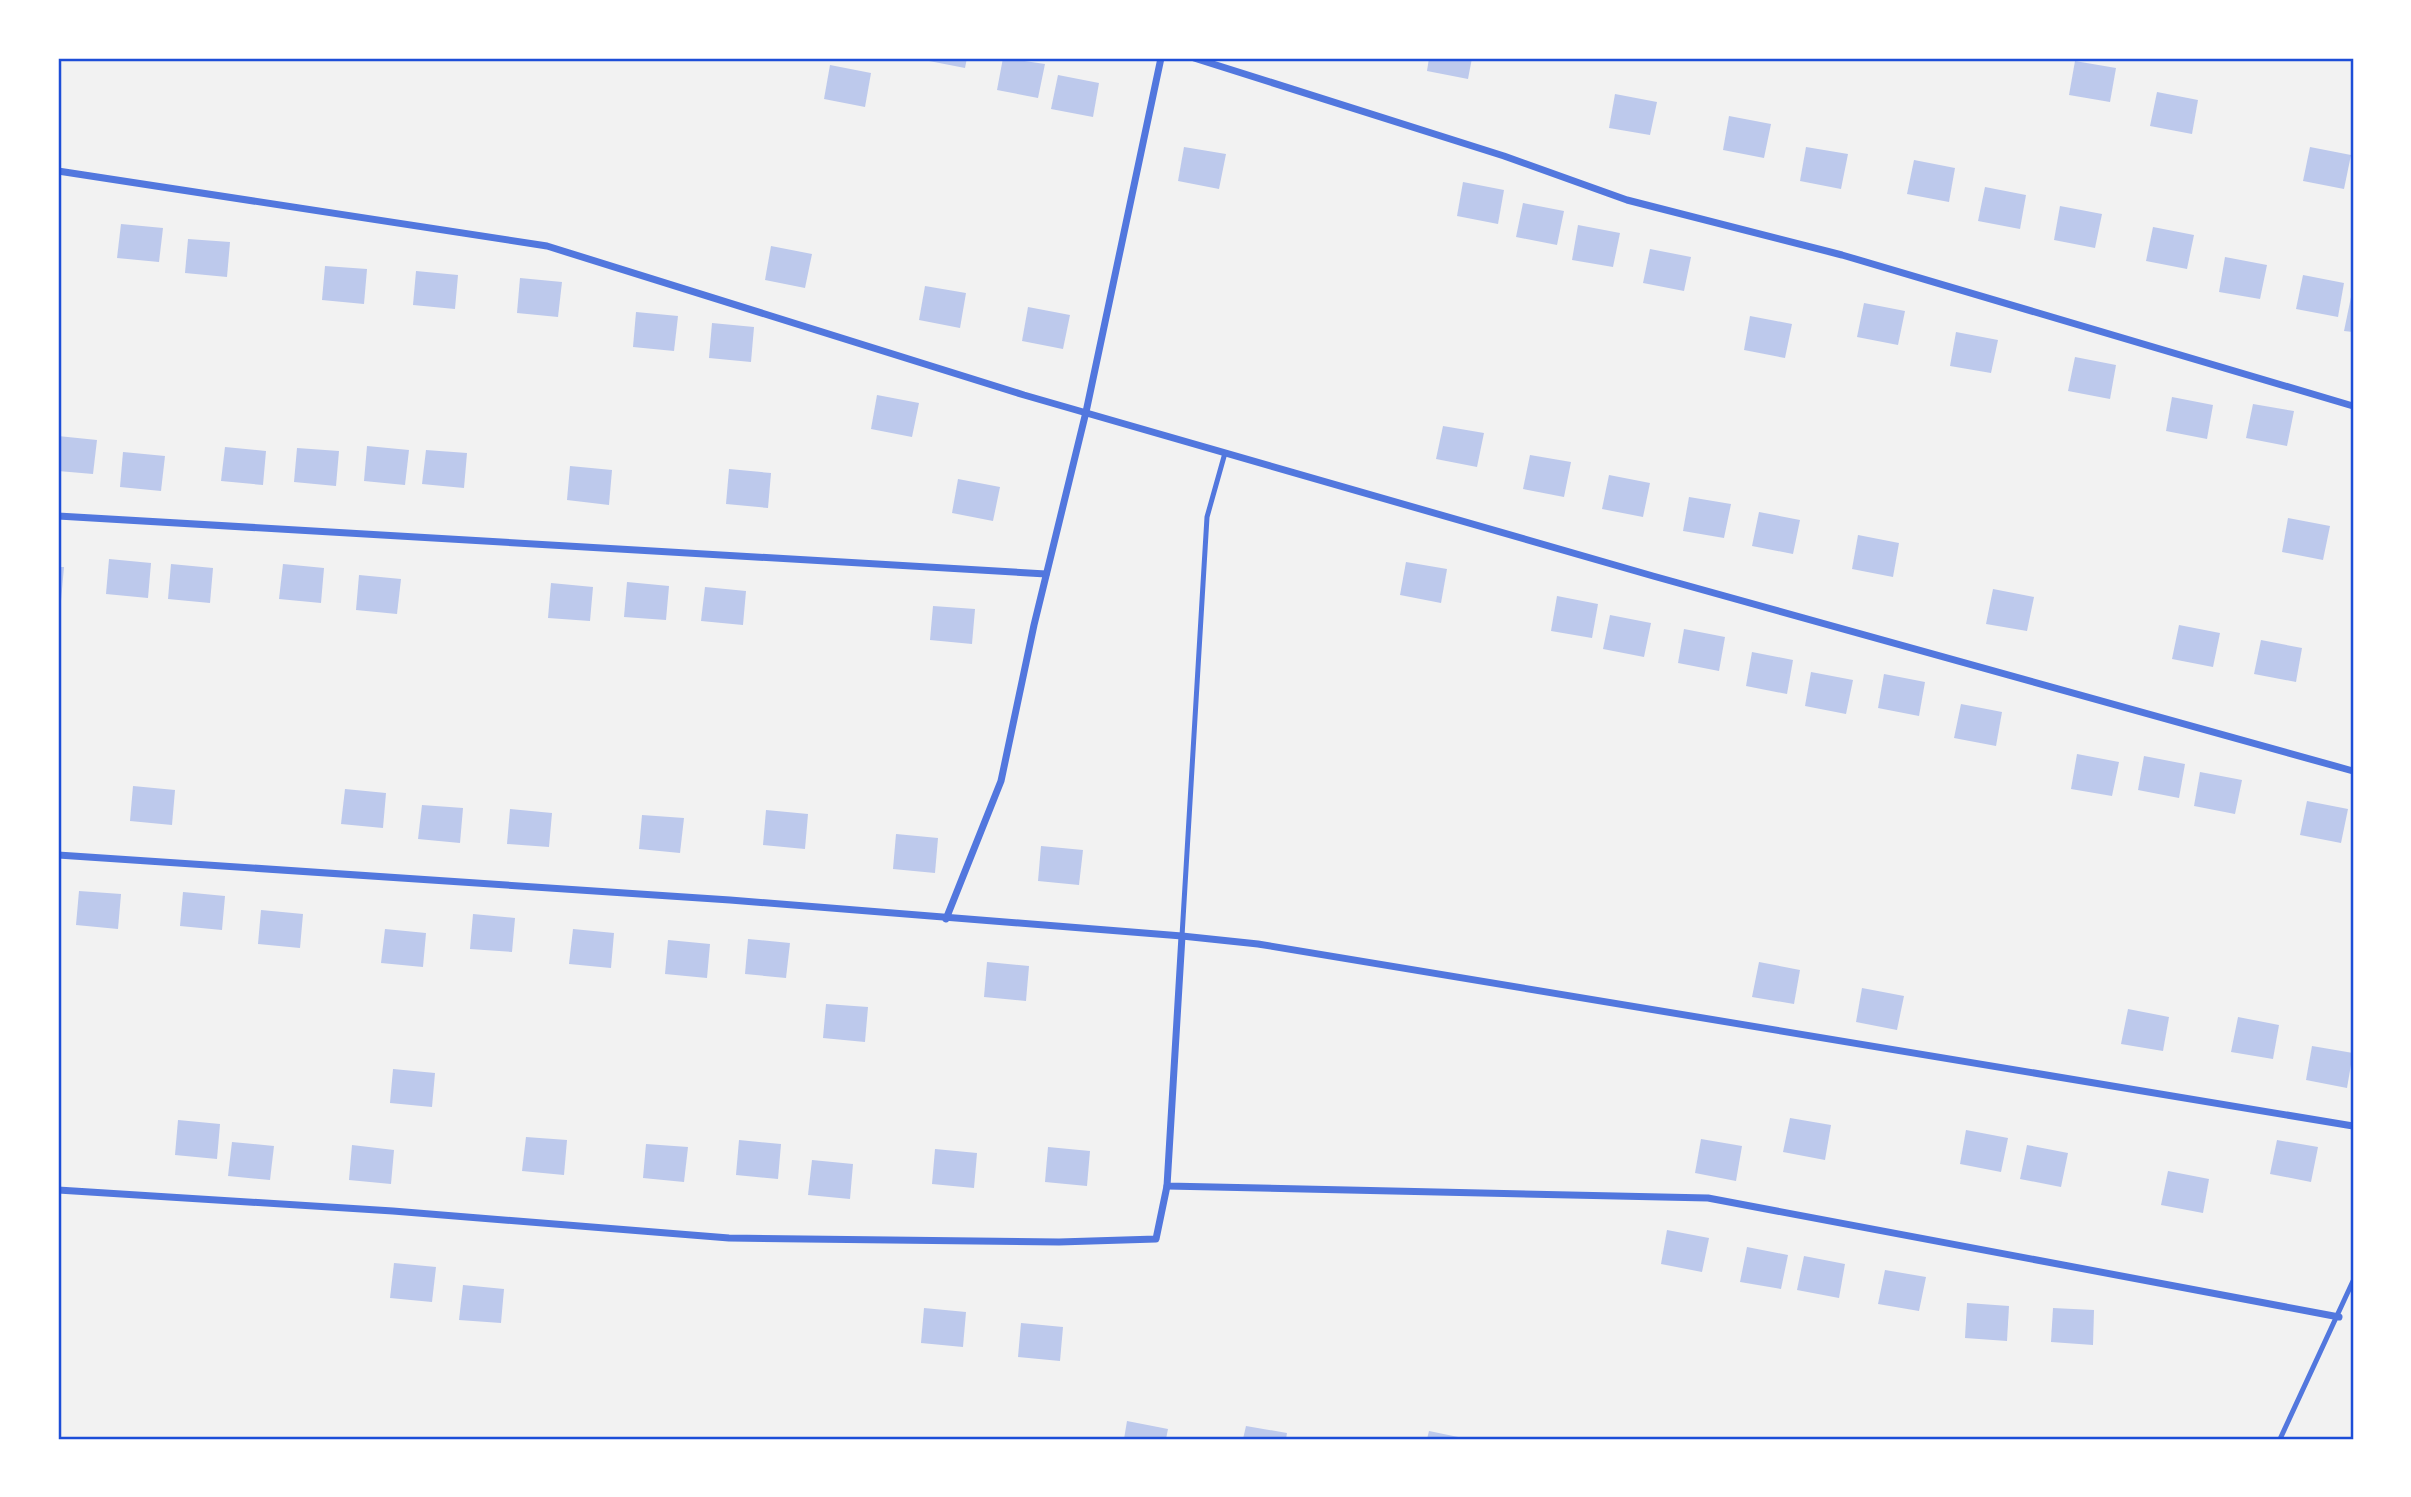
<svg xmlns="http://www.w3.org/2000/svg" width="2411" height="1497" font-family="Inter,sans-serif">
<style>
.building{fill:#bdc9ec}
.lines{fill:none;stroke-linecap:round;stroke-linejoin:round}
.service{stroke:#5277de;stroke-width:5}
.minor{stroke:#5277de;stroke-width:7}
.neatline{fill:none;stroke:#1d4ed8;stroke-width:2.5}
</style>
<rect width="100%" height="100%" fill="#f2f2f2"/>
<g class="building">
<path d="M924 58H967L965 68 924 60Z"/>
<path d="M1003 58 1045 64 1038 98 997 90Z"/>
<path d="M1429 58H1472L1468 79 1427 71Z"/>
<path d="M2075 61 2116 68 2110 102 2069 95Z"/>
<path d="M830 65 871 73 865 107 824 99Z"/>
<path d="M1058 75 1099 83 1093 117 1051 109Z"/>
<path d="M2157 92 2198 100 2192 134 2150 126Z"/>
<path d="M1615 94 1657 102 1650 135 1609 128Z"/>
<path d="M1729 116 1771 124 1764 158 1723 150Z"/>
<path d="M1184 147 1226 154 1219 189 1178 181Z"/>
<path d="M1806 147 1848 154 1841 189 1800 181Z"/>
<path d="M2310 147 2351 155 2344 189 2303 181Z"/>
<path d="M1914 160 1955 168 1949 202 1907 194Z"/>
<path d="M1463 182 1504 190 1498 224 1457 216Z"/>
<path d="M1985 187 2026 195 2020 229 1978 221Z"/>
<path d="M1523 203 1564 211 1557 245 1516 237Z"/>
<path d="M2060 206 2102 214 2095 248 2054 240Z"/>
<path d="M121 224 163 228 159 262 117 258Z"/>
<path d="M1578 225 1620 233 1613 267 1572 260Z"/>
<path d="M2153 227 2194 235 2187 269 2146 261Z"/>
<path d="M188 239 230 242 227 277 185 273Z"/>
<path d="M771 246 812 254 805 288 765 280Z"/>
<path d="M1650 249 1691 257 1684 291 1643 283Z"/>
<path d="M2225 257 2267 265 2260 299 2219 292Z"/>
<path d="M325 266 367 269 364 304 322 300Z"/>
<path d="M416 271 458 275 455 309 413 305Z"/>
<path d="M2303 275 2344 283 2338 317 2296 309Z"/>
<path d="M520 278 562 282 558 317 517 313Z"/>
<path d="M925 286 966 293 960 328 919 320Z"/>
<path d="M2351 297H2353V332L2344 331Z"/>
<path d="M1864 303 1905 311 1898 345 1857 337Z"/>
<path d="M1028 307 1070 315 1063 349 1022 341Z"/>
<path d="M636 312 678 316 674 351 633 347Z"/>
<path d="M1750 316 1792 324 1785 358 1744 350Z"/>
<path d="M712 323 754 327 751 362 709 358Z"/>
<path d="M1956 332 1998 340 1991 373 1950 366Z"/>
<path d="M2075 357 2116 365 2110 399 2068 391Z"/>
<path d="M877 395 919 403 912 437 871 429Z"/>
<path d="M2172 397 2213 405 2207 439 2166 431Z"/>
<path d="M2253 404 2294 411 2287 446 2246 438Z"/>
<path d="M1443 426 1484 433 1477 467 1436 459Z"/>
<path d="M58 436 97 440 93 474 58 471Z"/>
<path d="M367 446 409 450 405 485 364 481Z"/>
<path d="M225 447 266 451 263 485 221 481Z"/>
<path d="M297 448 339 451 336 486 294 482Z"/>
<path d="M426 450 467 453 464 488 422 484Z"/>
<path d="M123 452 165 456 161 491 120 487Z"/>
<path d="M1530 455 1571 462 1564 497 1523 489Z"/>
<path d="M570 466 612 470 609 505 567 500Z"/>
<path d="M729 469 771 473 768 508 726 504Z"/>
<path d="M1609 475 1650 483 1643 517 1602 509Z"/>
<path d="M958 479 1000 487 993 521 952 513Z"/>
<path d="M1689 497 1731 504 1724 538 1683 531Z"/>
<path d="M1759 512 1800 520 1793 554 1752 546Z"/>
<path d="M2288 518 2330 526 2323 560 2282 552Z"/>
<path d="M1858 535 1899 543 1893 577 1852 569Z"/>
<path d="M109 559 151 563 148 598 106 594Z"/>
<path d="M1406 562 1447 569 1441 603 1400 595Z"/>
<path d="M171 564 213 568 210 603 168 599Z"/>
<path d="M283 564 324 568 321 603 279 599Z"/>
<path d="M58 567H64L61 601H58Z"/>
<path d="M359 575 401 579 397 614 356 610Z"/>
<path d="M627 582 669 586 666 620 624 617Z"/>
<path d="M551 583 593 587 590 621 548 618Z"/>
<path d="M705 587 746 591 743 625 701 621Z"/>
<path d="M1993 589 2034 597 2027 631 1986 624Z"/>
<path d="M1557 596 1598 604 1592 638 1551 631Z"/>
<path d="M933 606 975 609 972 644 930 640Z"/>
<path d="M1610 615 1651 623 1644 657 1603 649Z"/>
<path d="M2179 625 2220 633 2213 667 2172 659Z"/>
<path d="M1684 629 1725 637 1719 671 1678 663Z"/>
<path d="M2261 640 2302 648 2296 682 2254 674Z"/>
<path d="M1752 652 1793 660 1787 694 1746 686Z"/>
<path d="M1811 672 1853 680 1846 714 1805 706Z"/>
<path d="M1884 674 1925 682 1919 716 1878 708Z"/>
<path d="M1961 704 2002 712 1996 746 1954 738Z"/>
<path d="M2077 754 2119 762 2112 796 2071 789Z"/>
<path d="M2144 756 2185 764 2179 798 2138 790Z"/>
<path d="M2200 772 2242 780 2235 814 2194 806Z"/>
<path d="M133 786 175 790 172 825 130 821Z"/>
<path d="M345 789 386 793 383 828 341 824Z"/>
<path d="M2307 801 2348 809 2341 843 2300 835Z"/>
<path d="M422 805 463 808 460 843 418 839Z"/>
<path d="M510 809 552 813 549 847 507 844Z"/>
<path d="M766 810 808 814 805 849 763 845Z"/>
<path d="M642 815 684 818 680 853 639 849Z"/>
<path d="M896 834 938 838 935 873 893 869Z"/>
<path d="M1041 846 1083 850 1079 885 1038 881Z"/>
<path d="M79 891 121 894 118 929 76 925Z"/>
<path d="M183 892 225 896 222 930 180 926Z"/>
<path d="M261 910 303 914 300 948 258 944Z"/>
<path d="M473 914 515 918 512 952 470 949Z"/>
<path d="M385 929 426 933 423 967 381 963Z"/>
<path d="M573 929 614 933 611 968 569 964Z"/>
<path d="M748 939 790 943 786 978 745 974Z"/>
<path d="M668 940 710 944 707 978 665 974Z"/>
<path d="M987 962 1029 966 1026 1001 984 997Z"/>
<path d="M1759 962 1800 970 1794 1004 1752 997Z"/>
<path d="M1862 988 1904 996 1897 1030 1856 1022Z"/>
<path d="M826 1004 868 1007 865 1042 823 1038Z"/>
<path d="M2128 1009 2169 1017 2163 1051 2121 1044Z"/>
<path d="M2238 1017 2279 1025 2273 1059 2231 1052Z"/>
<path d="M2312 1046 2353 1053 2347 1088 2306 1080Z"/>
<path d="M393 1069 435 1073 432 1107 390 1103Z"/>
<path d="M1790 1118 1831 1125 1825 1160 1783 1152Z"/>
<path d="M178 1120 220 1124 217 1159 175 1155Z"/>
<path d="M1966 1130 2008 1138 2001 1172 1960 1164Z"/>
<path d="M526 1137 567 1140 564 1175 522 1171Z"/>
<path d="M1701 1139 1742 1146 1736 1181 1695 1173Z"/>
<path d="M739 1140 781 1144 778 1179 736 1175Z"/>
<path d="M2277 1140 2318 1147 2311 1182 2270 1174Z"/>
<path d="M232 1142 274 1146 270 1180 228 1176Z"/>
<path d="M646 1144 688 1147 684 1182 643 1178Z"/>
<path d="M352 1145 394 1150 391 1184 349 1180Z"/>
<path d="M2027 1145 2068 1153 2061 1187 2020 1179Z"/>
<path d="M1048 1147 1090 1151 1087 1186 1045 1182Z"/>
<path d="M935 1149 977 1153 974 1188 932 1184Z"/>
<path d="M812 1160 853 1164 850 1199 808 1195Z"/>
<path d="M2168 1171 2209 1179 2203 1213 2161 1205Z"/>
<path d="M1667 1230 1709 1238 1702 1272 1661 1264Z"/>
<path d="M1747 1247 1788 1255 1781 1289 1740 1282Z"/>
<path d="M1804 1256 1845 1264 1839 1298 1797 1290Z"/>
<path d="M394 1263 436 1267 432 1302 390 1298Z"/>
<path d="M1885 1270 1926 1277 1919 1311 1878 1304Z"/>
<path d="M463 1285 504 1289 501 1323 459 1320Z"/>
<path d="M1967 1303 2009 1306 2007 1341 1965 1338Z"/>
<path d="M924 1308 966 1312 963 1347 921 1343Z"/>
<path d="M2053 1308 2094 1310 2093 1345 2051 1342Z"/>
<path d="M1021 1323 1063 1327 1060 1361 1018 1357Z"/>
<path d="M1127 1421 1168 1429 1166 1439H1124Z"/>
<path d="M1246 1426 1287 1433 1286 1439H1243Z"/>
<path d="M1429 1431 1463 1438V1439H1427Z"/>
</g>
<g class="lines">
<g class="service">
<path d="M1182 936 1207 517 1225 453"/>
<path d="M2280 1439 2353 1281"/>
</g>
<g class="minor">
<path d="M1194 58 1504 156 1627 200 1842 255 2353 406"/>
<path d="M58 171 547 246 1024 395 1653 576 2353 771"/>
<path d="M58 516 1046 574"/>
<path d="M58 855 730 900 1182 936 1258 944 2353 1126"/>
<path d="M946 919 1001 781 1034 625 1086 412 1161 58"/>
<path d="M1182 936 1167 1186 1708 1198 2339 1317"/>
<path d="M58 1190 393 1211 729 1238 1059 1242 1156 1239 1167 1186"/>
</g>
</g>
<rect width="2411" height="1497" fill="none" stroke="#ffffff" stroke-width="119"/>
<rect x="60" y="60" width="2292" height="1378" class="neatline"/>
</svg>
